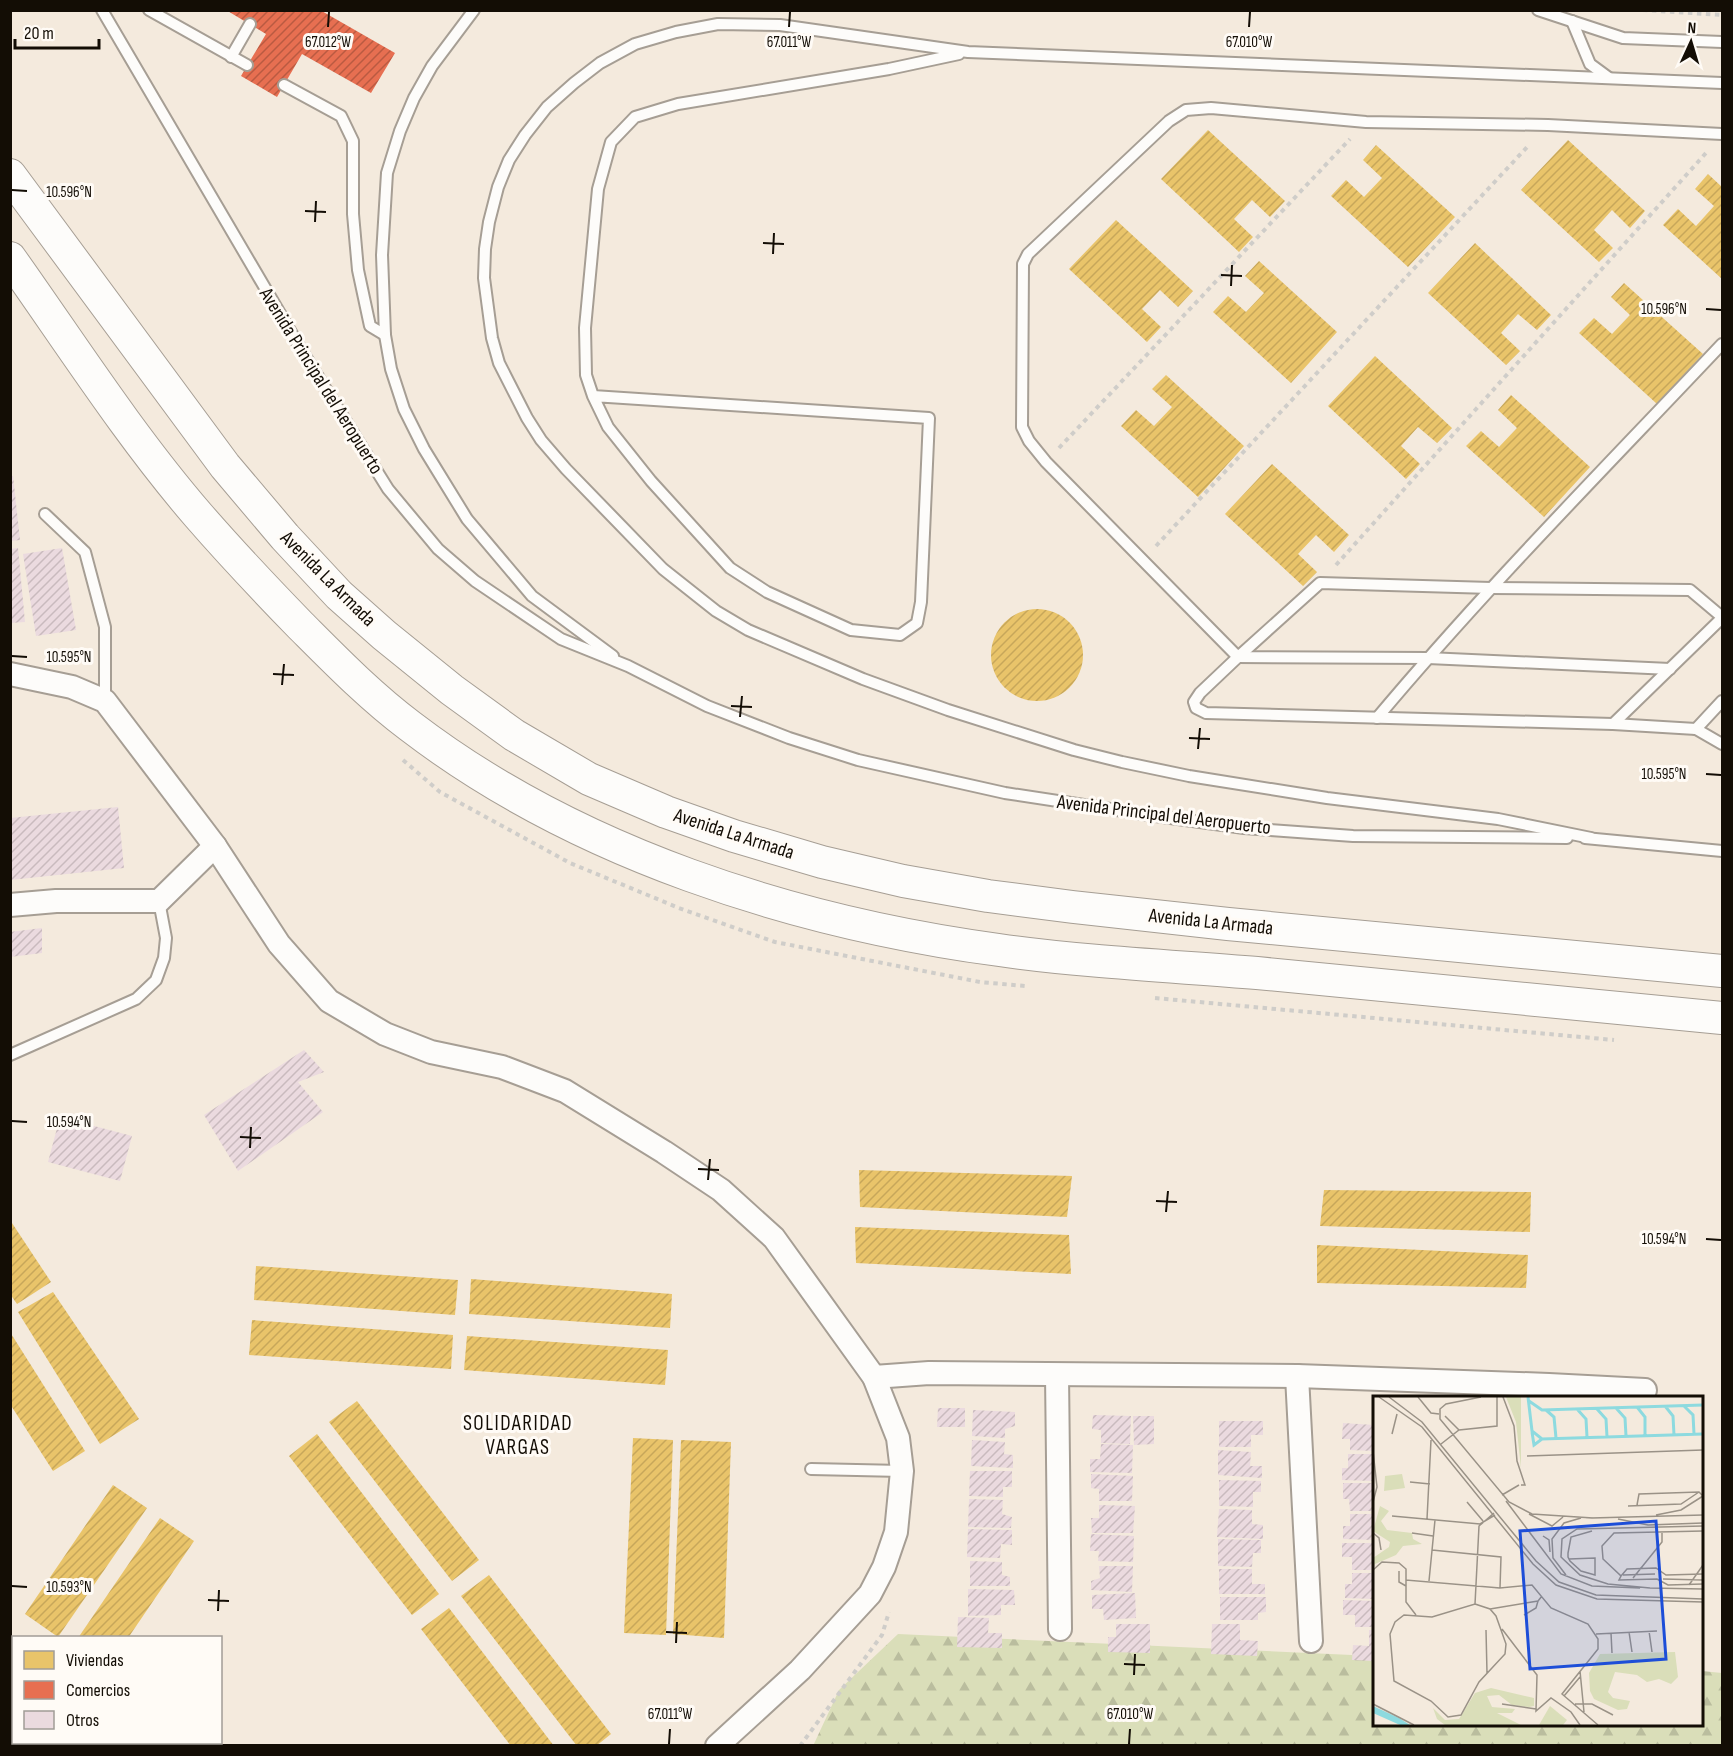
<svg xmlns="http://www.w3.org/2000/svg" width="1733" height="1756" font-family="'Sofia Sans Condensed',sans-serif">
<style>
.forest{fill:url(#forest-firs)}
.homes{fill:url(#homes-hatch)}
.shops{fill:url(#shops-hatch)}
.building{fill:url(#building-hatch)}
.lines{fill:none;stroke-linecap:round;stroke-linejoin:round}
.lane-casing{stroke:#a69e94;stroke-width:14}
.street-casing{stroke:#a69e94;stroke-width:26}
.secondary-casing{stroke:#a69e94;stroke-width:34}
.path{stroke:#cfcdc9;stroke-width:4;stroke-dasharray:4.5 4.5;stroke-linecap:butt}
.lane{stroke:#fdfcfa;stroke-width:10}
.street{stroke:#fdfcfa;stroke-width:22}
.secondary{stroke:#fdfcfa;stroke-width:32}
.ticks{fill:none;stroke:#130d05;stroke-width:2}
.labels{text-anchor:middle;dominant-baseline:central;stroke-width:6;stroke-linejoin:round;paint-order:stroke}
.street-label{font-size:20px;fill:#130d05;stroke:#fffbf6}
.neighbourhood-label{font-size:21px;letter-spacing:1.5px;fill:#130d05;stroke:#fffbf6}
.inset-river{fill:none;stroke:#8ddadf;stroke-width:3}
.inset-road{fill:none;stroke:#9a9287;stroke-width:1.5}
.view{fill:#1d4ed8;fill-opacity:0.15;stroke:#1d4ed8;stroke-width:3}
.inset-edge{fill:none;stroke:#130d05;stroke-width:3}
.ticks-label{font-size:15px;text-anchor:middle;fill:#130d05;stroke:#fffbf6;stroke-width:6;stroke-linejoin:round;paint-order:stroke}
</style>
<defs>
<pattern id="forest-firs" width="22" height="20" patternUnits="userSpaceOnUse" patternTransform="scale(1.5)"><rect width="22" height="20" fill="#dadeb9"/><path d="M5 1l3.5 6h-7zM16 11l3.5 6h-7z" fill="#babd9e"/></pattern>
<pattern id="homes-hatch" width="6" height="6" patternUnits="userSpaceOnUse" patternTransform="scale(1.5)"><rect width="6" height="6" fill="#e9c46a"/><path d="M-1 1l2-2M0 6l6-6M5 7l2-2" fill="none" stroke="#c7a75a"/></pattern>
<pattern id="shops-hatch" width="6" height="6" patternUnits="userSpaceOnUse" patternTransform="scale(1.5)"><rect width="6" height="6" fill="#e76f51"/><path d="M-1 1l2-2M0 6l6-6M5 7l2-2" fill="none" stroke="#ba5a41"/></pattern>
<pattern id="building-hatch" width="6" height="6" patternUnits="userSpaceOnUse" patternTransform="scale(1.5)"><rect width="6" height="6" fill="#ebdadf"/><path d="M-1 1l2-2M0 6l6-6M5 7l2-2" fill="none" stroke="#c9babe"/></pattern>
</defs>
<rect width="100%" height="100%" fill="#f4eadd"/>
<path class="forest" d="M898 1634 1374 1656V1724H1702V1671L1722 1673V1745L813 1746 839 1690Z"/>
<g class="homes">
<path d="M1208 130 1285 201 1270 217 1252 200 1234 219 1253 237 1239 252 1161 179Z"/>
<path d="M1568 140 1645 211 1630 228 1612 210 1594 230 1613 248 1599 262 1521 190Z"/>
<path d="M1376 145 1455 217 1408 267 1331 196 1346 180 1364 197 1382 178 1363 160Z"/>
<path d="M1708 174 1722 187V279L1663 225 1678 209 1696 226 1714 206 1695 189Z"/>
<path d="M1116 220 1193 291 1178 307 1160 290 1142 309 1161 327 1147 342 1069 269Z"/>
<path d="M1475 243 1551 315 1537 330 1518 314 1501 333 1520 351 1506 365 1428 293Z"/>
<path d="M1259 261 1337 332 1291 383 1213 312 1228 296 1246 312 1264 293 1245 276Z"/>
<path d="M1624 283 1703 354 1657 404 1579 333 1594 318 1612 334 1630 315 1611 297Z"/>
<path d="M1375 356 1452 428 1437 443 1418 427 1401 446 1420 464 1406 479 1328 406Z"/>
<path d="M1166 375 1244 446 1198 497 1121 426 1136 410 1154 426 1172 407 1152 389Z"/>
<path d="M1511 395 1590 467 1544 517 1466 446 1481 431 1499 447 1517 428 1498 410Z"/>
<path d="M1272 464 1349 535 1334 552 1316 535 1298 554 1317 572 1303 586 1225 514Z"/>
<circle cx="1037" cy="655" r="46"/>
<path d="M859 1170 1072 1176 1067 1217 860 1207Z"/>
<path d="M1324 1190 1531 1192 1530 1232 1320 1226Z"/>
<path d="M10 1220 51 1282 17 1304 10 1294Z"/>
<path d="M855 1227 1069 1235 1071 1274 856 1263Z"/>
<path d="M1317 1245 1528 1255 1526 1288 1317 1283Z"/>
<path d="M256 1266 458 1280 455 1315 254 1300Z"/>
<path d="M471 1279 672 1294 670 1328 469 1314Z"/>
<path d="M53 1292 139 1419 100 1444 18 1312Z"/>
<path d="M252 1320 453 1335 451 1369 249 1355Z"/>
<path d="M10 1332 85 1451 53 1471 10 1404Z"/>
<path d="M467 1336 668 1350 665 1385 464 1370Z"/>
<path d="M357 1401 479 1560 452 1581 329 1422Z"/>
<path d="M317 1434 439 1594 412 1615 289 1456Z"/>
<path d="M633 1438 673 1440 666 1635 624 1633Z"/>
<path d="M681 1440 731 1442 724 1638 673 1634Z"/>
<path d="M113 1485 147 1508 58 1637 25 1614Z"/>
<path d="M160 1518 194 1541 128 1638H78Z"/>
<path d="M489 1575 611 1734 596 1746H577L461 1596Z"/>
<path d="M449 1608 554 1746H511L421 1629Z"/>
</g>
<path class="shops" d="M226 10H320L395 53 371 93 302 54 277 97 241 76 266 34Z"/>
<g class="building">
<path d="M10 476H13L20 540 10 541Z"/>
<path d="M18 548 25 622 10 623V549Z"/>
<path d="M62 548 76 630 36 636 23 554Z"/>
<path d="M118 807 124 868 10 880V818Z"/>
<path d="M42 928V953L10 957V932Z"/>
<path d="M304 1050 324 1072 298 1082 323 1112 238 1171 204 1115Z"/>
<path d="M60 1117 132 1136 120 1181 48 1162Z"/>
<path d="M938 1408H965V1427H937Z"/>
<path d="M973 1410 1015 1412V1426L1005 1429V1438L972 1436Z"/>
<path d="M1093 1415 1131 1416 1130 1444 1101 1443V1430L1092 1429Z"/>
<path d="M1133 1416H1154V1444L1134 1445Z"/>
<path d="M1219 1421H1263V1435H1251V1447H1219Z"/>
<path d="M1343 1423 1374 1425V1451L1350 1450V1439H1342Z"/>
<path d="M972 1440 1005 1442 1004 1454 1013 1455V1468L971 1466Z"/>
<path d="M1101 1444 1133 1445 1132 1473 1090 1472V1459H1100Z"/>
<path d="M1218 1450 1251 1452 1250 1466H1262V1478L1218 1475Z"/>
<path d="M1348 1454H1374V1481L1342 1480V1468H1348Z"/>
<path d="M970 1471H1012V1487H1003V1497L969 1496Z"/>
<path d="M1091 1474 1133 1476 1132 1501H1099V1489L1091 1488Z"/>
<path d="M1219 1480 1261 1481V1492H1253V1507L1219 1506Z"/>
<path d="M1343 1483H1374V1511H1350L1349 1499H1343Z"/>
<path d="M969 1499 1003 1500 1002 1514 1012 1517 1011 1528 968 1527Z"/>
<path d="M1099 1505 1135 1506 1133 1533H1092L1091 1518H1099Z"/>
<path d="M1219 1509 1252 1510V1524L1263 1525V1539L1217 1537Z"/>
<path d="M1350 1514H1374V1540L1343 1539V1526H1350Z"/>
<path d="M968 1529 1012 1530V1545L1001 1544 1000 1558 967 1557Z"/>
<path d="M1091 1534 1134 1536 1133 1562 1098 1561 1099 1551H1090Z"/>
<path d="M1218 1539 1261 1540V1553H1253L1252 1567 1218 1566Z"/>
<path d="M1342 1543H1374V1570H1352V1557H1342Z"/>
<path d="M970 1561 1002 1562V1575L1010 1577V1586H970Z"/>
<path d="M1099 1566H1133L1132 1592 1091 1590V1581L1100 1578Z"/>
<path d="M1219 1569H1252V1584H1265V1594H1219Z"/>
<path d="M1352 1573H1374V1599L1345 1598V1584H1352Z"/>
<path d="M968 1589 1014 1590 1015 1605H1001V1615L968 1616Z"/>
<path d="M1135 1593 1136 1618 1104 1620 1103 1609H1092V1595Z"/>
<path d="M1220 1597H1266V1612L1258 1613V1620H1220Z"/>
<path d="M1343 1600 1374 1601V1627H1355V1615H1343Z"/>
<path d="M958 1617 989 1618 988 1633H1002V1648L957 1647Z"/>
<path d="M1116 1624H1150V1653L1108 1652V1637H1116Z"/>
<path d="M1212 1624H1240V1640L1258 1641 1257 1656 1211 1654Z"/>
<path d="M1369 1630H1374V1661L1352 1660 1353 1645 1369 1646Z"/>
</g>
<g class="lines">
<g class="lane-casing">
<g id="lane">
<path d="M102 10 302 351 388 489 438 549 475 581 561 639 628 666 707 706 789 738 858 760 1005 793 1156 816 1244 828 1353 836 1567 838"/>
<path d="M149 10 247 65"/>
<path d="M474 10 432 66 414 98 400 131 387 173 382 255 385 335 391 369 404 409 424 449 467 519 532 596 613 656"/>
<path d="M1538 10 1623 38 1722 42"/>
<path d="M1572 21 1590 64 1609 78"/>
<path d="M231 57 250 24"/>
<path d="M284 85 341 116 353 141V214L358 270 370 326 385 335"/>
<path d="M593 396 929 418 921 602 917 623 900 635 851 630 767 592 730 568 651 481 608 427 593 396 586 375 585 328 598 189 611 142 635 117 678 104 889 69 959 54"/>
<path d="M45 514 85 552 105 627V700"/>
<path d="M1722 617 1690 590 1491 588 1320 583 1238 657 1200 693 1194 702 1196 708 1206 713 1613 724 1696 729 1722 744"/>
<path d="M1670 669 1428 658 1238 657 1046 462 1029 441 1022 427 1023 264 1028 254 1169 121 1186 110 1211 108 1366 122 1548 125 1722 134"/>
<path d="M1377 718C1486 588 1606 467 1722 344"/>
<path d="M1613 724 1722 618"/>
<path d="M1696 729 1722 701"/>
<path d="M1585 838 1722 851"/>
<path d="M1591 838 1498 819 1327 798 1189 776 1122 762 1074 750 948 710 863 679 748 630 716 611 663 569 566 469 541 440 527 418 499 363 492 338 484 278 485 249 489 222 498 187 509 160 525 135 547 107 574 83 600 63 635 44 676 32 718 24 780 25 968 52 1722 83"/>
<path d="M10 1055 136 999 156 980 164 958 166 938 159 901"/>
<path d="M811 1469 902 1471"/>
</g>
</g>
<g class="street-casing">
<g id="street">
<path d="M10 674 72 687 105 701 215 846 279 944 329 1001 385 1034 431 1052 502 1067 565 1091 664 1152 721 1190 774 1238 874 1377 898 1438 902 1471 896 1532 884 1567 870 1594 800 1670 717 1746"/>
<path d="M10 905 56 901H159L215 846"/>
<path d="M1057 1375 1060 1629"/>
<path d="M1297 1376 1311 1641"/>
<path d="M874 1377 929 1373 1297 1376 1549 1385 1645 1390"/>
<path d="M10 1700 14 1704"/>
<path d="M37 1742 39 1746"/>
</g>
</g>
<g class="secondary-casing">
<g id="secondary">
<path d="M10 175 225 466 285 537 339 595 384 635 452 690 514 735 589 779 666 812 734 836 822 862 903 881 988 896 1073 907 1228 924 1722 971"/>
<path d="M10 258C71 344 129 435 198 515 231 553 265 589 300 625 335 660 370 696 410 726 576 853 793 922 999 950 1084 962 1171 966 1257 973 1412 988 1567 1003 1722 1018"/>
</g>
</g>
<g class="path">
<path d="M1643 10 1722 15"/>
<path d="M1059 448 1350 139"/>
<path d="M1156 546 1529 145"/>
<path d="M1336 565 1706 153"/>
<path d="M403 760 440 792 570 863 679 908 775 942 980 982 1025 986"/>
<path d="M1155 998 1614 1040"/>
<path d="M800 1746 882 1635 889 1612"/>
</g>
<use href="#lane" class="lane"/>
<use href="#street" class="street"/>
<use href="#secondary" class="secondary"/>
</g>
<path class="ticks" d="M328 27 329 12M789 27 790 12M1249 27 1250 12M12 190 27 191M305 211 326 212M315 222 316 201M763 243 784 244M773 254 774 233M1221 275 1242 276M1231 286 1232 265M1706 309 1721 310M12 656 27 657M273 674 294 675M282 685 284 664M731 706 752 707M740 717 742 696M1189 738 1210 739M1198 749 1200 728M1706 774 1721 775M12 1121 27 1122M240 1137 261 1138M250 1148 251 1127M698 1169 719 1170M708 1180 710 1159M1156 1201 1177 1202M1166 1212 1168 1191M1706 1239 1721 1240M12 1586 27 1587M208 1600 229 1601M218 1611 219 1590M666 1632 687 1633M676 1643 677 1622M1124 1664 1145 1665M1134 1675 1135 1654M669 1744 670 1729M1129 1744 1130 1729"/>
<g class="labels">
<g class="street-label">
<text transform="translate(321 381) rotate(58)">Avenida Principal del Aeropuerto</text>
<text transform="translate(328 579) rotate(45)">Avenida La Armada</text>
<text transform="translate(1164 815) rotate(7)">Avenida Principal del Aeropuerto</text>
<text transform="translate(734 834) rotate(18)">Avenida La Armada</text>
<text transform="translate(1211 922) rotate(6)">Avenida La Armada</text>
</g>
<g class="neighbourhood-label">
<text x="518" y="1423">SOLIDARIDAD<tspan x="518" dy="24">VARGAS</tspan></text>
</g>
</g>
<g transform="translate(1373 1396)">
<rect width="330" height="330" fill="#f4eadd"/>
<path d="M133 1H148V72L143 26ZM7 110 16 115 8 125 14 134 39 137 40 143 49 148 30 150 23 159 2 168 0 174V162L16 151 17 146 0 135Z" fill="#dadeb9"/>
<path d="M29 78 32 92 11 95 12 80ZM302 256 305 281 298 288 286 283 274 286 264 279 242 276 235 296 240 302 257 305 254 313 245 314 221 303 217 295 216 277 227 258ZM118 292 161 302V310L156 311 139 309 126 299 114 300 119 311 142 313 139 317H124L148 329H72L64 323 60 312 72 324 86 323 102 297Z" fill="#dadeb9"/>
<path d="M177 310 194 324 190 329H166Z" fill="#dadeb9"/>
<path d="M0 310 26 322 37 329H27L0 317Z" fill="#8ddadf"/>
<path class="inset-river" d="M155 1 159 35 169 43 330 38M156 5 169 14 330 9M292 10 300 20 301 39M311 10 320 19 321 38M264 11 272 21V39M243 12 252 22 253 40M204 13 213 23 214 41M224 13 233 23 234 41M173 14 181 21 183 42M159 36 161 49 169 43"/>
<path class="inset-road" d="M6 1 49 31 160 168 183 189 224 203 330 206M16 1 49 26 163 165 186 186 223 199 330 203M45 1 58 17 66 18M108 1 73 8 67 13V23L136 106 159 118 220 122M130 1 141 30 144 65 152 89H148M72 20 86 34M19 38 24 18M68 48 86 34 124 30V1M0 55 4 91 0 106M154 60 330 54M37 86 57 88M129 99 146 89M133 105 188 178 219 190 267 192M94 106 110 125M264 109 266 98 326 96 330 100 308 114 283 119M255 110 308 108 326 96M156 118 179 130 190 121M19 120 107 128 122 119M218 122 330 119M54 123 58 44M245 123 275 129 330 127M330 135 241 137 229 150 230 163 248 180 246 184 284 183 295 189 330 188M0 137 6 142 8 154M39 137 60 140M170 140 176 144 177 156M59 154 128 161 127 192 159 189 178 212 215 228 225 243V253L189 298 225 329M196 163 222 162V179L208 175 197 165 195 161V157L198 141 219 135M0 174 9 166 26 167 33 173V184M26 175V186L33 190M193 179 180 162 179 143 191 127 208 122M250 179 282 178M248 180 254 173 283 172 293 179 330 178M260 182 289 146V136M290 183 330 184M56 185 62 124M316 189 330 169M277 192 235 188 207 179 188 161 189 143 204 133 330 130M277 192 330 193M102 208 117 213 123 220 133 248 132 258 106 286 88 319 75 321 58 305 21 285 17 238 22 226 31 219 59 221ZM102 208 106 130 121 117M117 213 165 205 169 200M43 219 33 206V184L127 192M151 219 163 212 165 205M129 233 164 279 163 315 178 302 198 316 207 329M113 234 114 277M276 235 279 256M256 236 259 256M238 237 239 257M223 238 284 235M207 275 211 316M191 300 207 281M0 308 41 329M129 308 163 313M202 308H219L240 319"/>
<path class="view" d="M283 125 293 263 157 273 147 135Z"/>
<rect width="330" height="330" class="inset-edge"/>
</g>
<g class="ticks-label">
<text x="328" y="47">67.012°W</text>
<text x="789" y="47">67.011°W</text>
<text x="1249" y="47">67.010°W</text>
<text x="69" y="197">10.596°N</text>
<text x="1664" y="314">10.596°N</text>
<text x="69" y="662">10.595°N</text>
<text x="1664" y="779">10.595°N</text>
<text x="69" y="1127">10.594°N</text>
<text x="1664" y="1244">10.594°N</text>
<text x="69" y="1592">10.593°N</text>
<text x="670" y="1719">67.011°W</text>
<text x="1130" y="1719">67.010°W</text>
</g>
<rect width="1733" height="1756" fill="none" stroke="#130d05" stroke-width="24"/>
<rect x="12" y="1636" width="210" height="108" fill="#fffbf6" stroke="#a19c96" stroke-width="1.5"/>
<rect x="24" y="1651" width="30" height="18" fill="#e9c46a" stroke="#a19c96" stroke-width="1.5"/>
<text x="66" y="1666" font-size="18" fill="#130d05">Viviendas</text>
<rect x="24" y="1681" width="30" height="18" fill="#e76f51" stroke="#a19c96" stroke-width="1.5"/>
<text x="66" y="1696" font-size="18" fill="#130d05">Comercios</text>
<rect x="24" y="1711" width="30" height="18" fill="#ebdadf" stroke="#a19c96" stroke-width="1.5"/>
<text x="66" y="1726" font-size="18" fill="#130d05">Otros</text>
<g transform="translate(1691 42) rotate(4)" stroke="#fffbf6" stroke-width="4.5" paint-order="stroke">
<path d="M0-4.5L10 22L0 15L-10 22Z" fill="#130d05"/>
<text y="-9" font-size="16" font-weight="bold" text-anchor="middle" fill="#130d05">N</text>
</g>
<path d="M15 39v9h84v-9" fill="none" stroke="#130d05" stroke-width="3"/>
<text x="24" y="39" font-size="18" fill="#130d05" stroke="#fffbf6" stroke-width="4.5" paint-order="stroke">20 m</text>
</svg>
